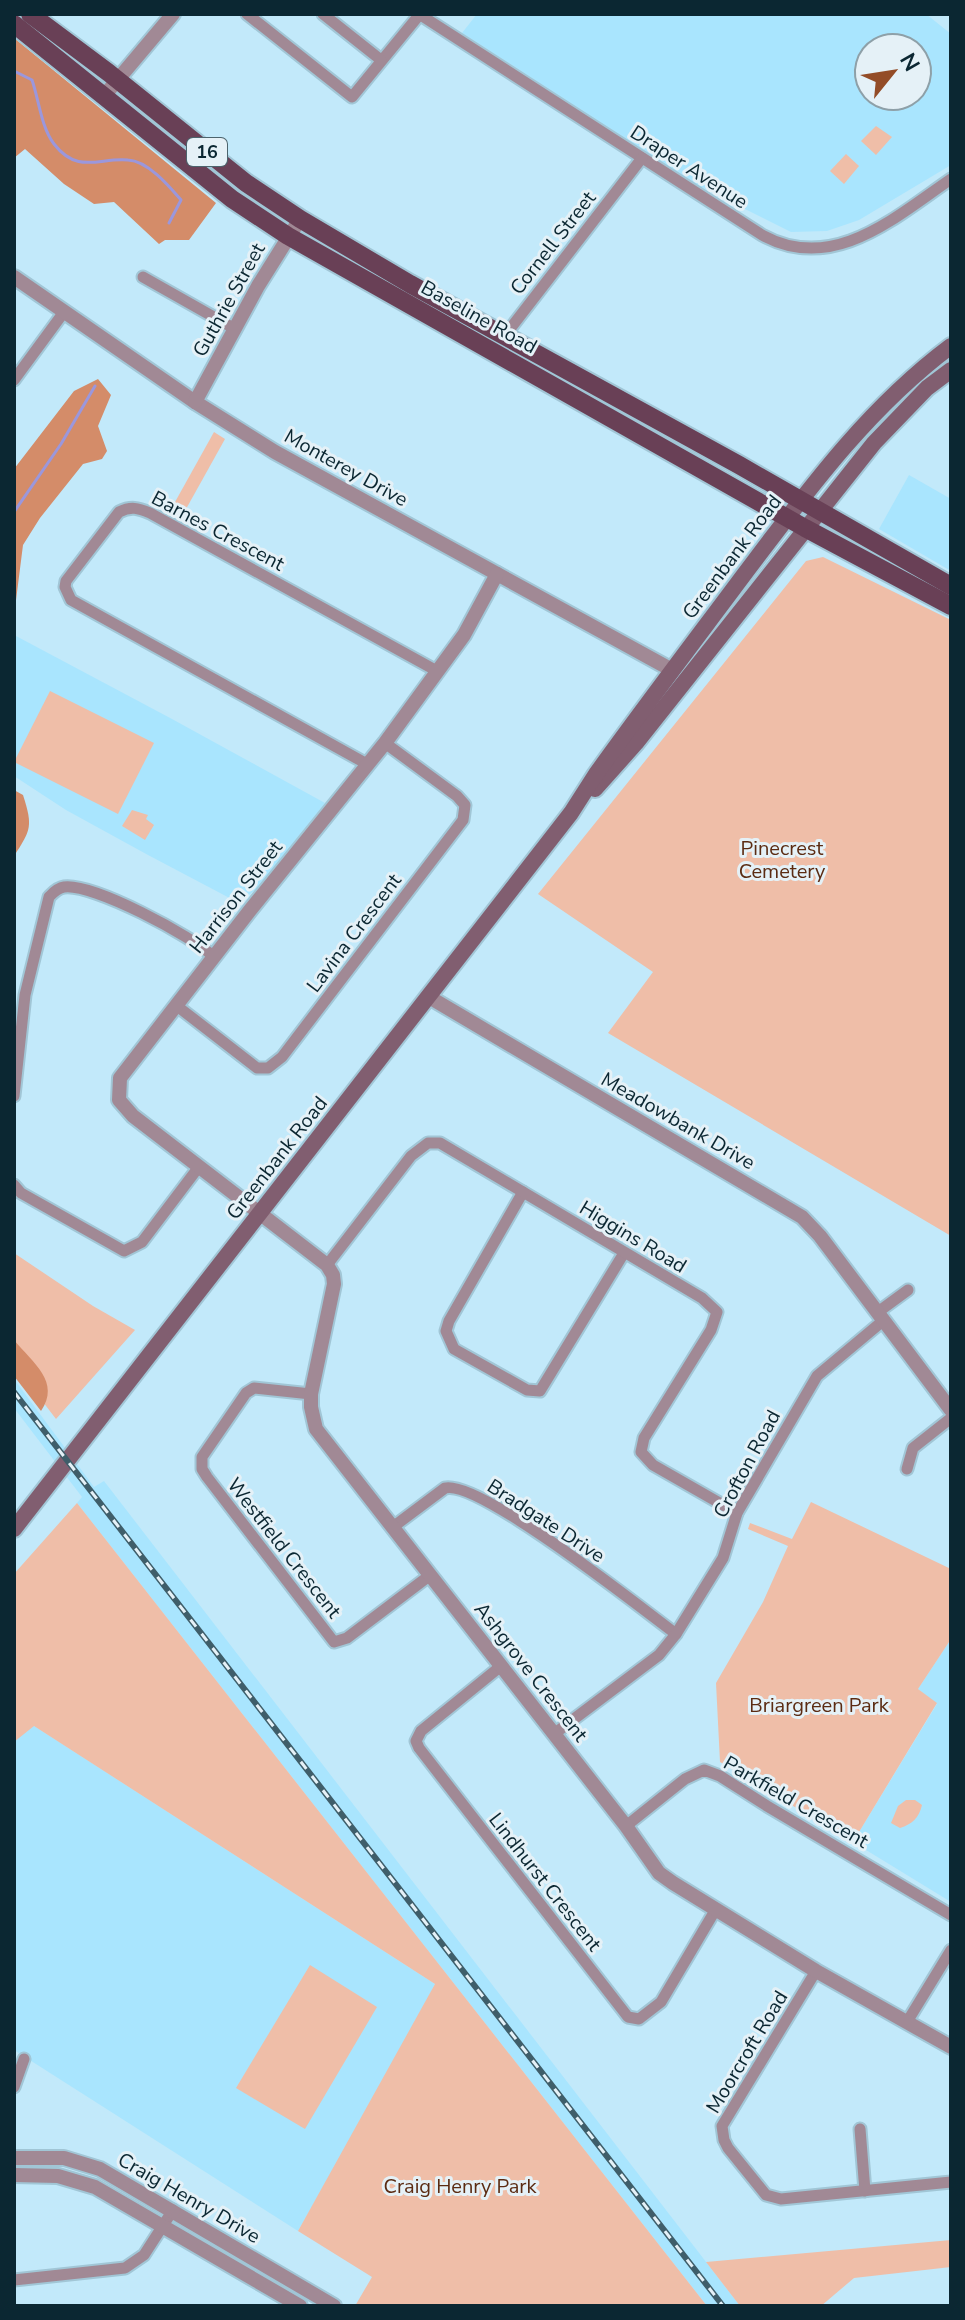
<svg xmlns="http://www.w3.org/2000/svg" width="965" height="2320" font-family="'Nunito Sans',sans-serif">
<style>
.built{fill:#a9e5fe;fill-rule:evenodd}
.green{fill:#efbea8}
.forest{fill:#d48c69}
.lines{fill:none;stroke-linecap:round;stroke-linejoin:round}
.stream{stroke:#9b97dc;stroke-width:3}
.minor-casing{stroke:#a1c6d6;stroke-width:15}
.tertiary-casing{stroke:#a1c6d6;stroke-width:18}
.secondary-casing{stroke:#a1c6d6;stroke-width:20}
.primary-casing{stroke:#a1c6d6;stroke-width:22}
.minor{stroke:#a18995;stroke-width:11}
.tertiary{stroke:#a18995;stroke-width:14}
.secondary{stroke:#815e70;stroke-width:16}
.primary{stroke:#694056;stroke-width:18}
.rail-casing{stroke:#3f5e6a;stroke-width:6}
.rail{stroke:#e5f1f7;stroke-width:3;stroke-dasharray:9;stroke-linecap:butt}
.labels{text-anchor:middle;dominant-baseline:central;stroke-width:6;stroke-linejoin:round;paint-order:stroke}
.shield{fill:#e5f1f7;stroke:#4c646d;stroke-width:2}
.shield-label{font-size:18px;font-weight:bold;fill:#0b2732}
.street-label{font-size:20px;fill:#0b2732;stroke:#e5f1f7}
.park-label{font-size:20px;fill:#5b2b12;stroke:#e5f1f7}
</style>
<rect width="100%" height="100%" fill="#c2e9fa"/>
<g class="built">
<path d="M477 14H926L951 34V165L859 220 827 231 791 232 693 183 462 33ZM869 48H917V96H869Z"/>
<path d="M909 475 951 499V571L879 529Z"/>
<path d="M16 636 172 719 325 803 260 886 239 903 148 855 66 810 14 776Z"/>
<path d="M14 1379 94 1487 104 1481 740 2306H707L77 1503 82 1497 14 1408Z"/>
<path d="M951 1639V1902L853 1842 937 1704 918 1689Z"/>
<path d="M14 1713 435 1984 398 2057 298 2231 14 2050Z"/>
</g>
<g class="green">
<path d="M876 126 892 137 876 155 861 141Z"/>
<path d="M846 154 859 166 844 184 830 171Z"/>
<path d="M214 432 225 439 181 518 170 511Z"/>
<path d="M823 557 951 620V1236L608 1033 653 972 538 894 806 561Z"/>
<path d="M50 691 154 743 118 814 14 762Z"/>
<path d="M132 810 148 815 146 819 154 825 145 840 122 826Z"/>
<path d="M14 1253 93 1306 135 1330 56 1419 14 1364Z"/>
<path d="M811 1502 951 1569V1639L918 1689 937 1703 853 1842 720 1762 716 1683 763 1602 788 1546 748 1529 750 1523 792 1539Z"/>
<path d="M77 1503 707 2306H355L372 2277 298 2231 435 1984 34 1726 14 1742V1574Z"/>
<path d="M906 1800H915L922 1805C919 1818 912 1824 900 1828L891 1823 898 1806Z"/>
<path d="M310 1965 377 2007 305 2129 236 2088Z"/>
<path d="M951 2240V2267L854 2278 821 2306H740L706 2262Z"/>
</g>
<g class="forest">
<path d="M14 38 216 203 189 240H165L159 244 114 202 94 204 64 184 25 149 14 158Z"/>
<path d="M98 379 111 395 98 426 107 451 102 459 83 464 40 518 23 545 14 616V469L74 391Z"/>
<path d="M14 790 23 795C33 826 31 830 14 856Z"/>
<path d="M14 1340C33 1363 61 1382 41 1411L14 1376Z"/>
</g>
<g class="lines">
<g class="stream">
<path d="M14 71 32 80C39 100 41 127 54 144 78 175 100 157 128 160 148 161 169 186 181 200L169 223"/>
<path d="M14 512 61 444 95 386"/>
</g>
<g class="minor-casing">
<g id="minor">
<path d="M247 14 352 97 420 14"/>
<path d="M323 14 381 60"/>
<path d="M419 14 762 235C833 274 894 218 951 179"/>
<path d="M143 277 235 329"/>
<path d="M503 338 642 158"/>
<path d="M14 380 64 312"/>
<path d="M367 764 71 600 65 587 66 581 119 512C131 506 138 508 150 513L437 671"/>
<path d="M177 1006 257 1068H268L282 1057 463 820 465 805 457 796 385 743"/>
<path d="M14 1096 25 995 49 897C53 893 57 888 64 887 93 883 192 936 214 957"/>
<path d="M14 1185 21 1193 124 1251 142 1242 198 1168"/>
<path d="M523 1192 449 1321 446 1331 454 1349 527 1390 540 1391 624 1253"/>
<path d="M327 1265 411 1156 428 1143H440L702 1298 717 1312 711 1330 644 1438 641 1452 653 1465 737 1513"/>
<path d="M878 1312 908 1290"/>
<path d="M311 1394 254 1388 246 1393 202 1457V1469L207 1477 334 1642 347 1638 429 1576"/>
<path d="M907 1469 913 1448 951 1418"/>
<path d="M393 1527 445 1488C479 1479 641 1608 676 1634"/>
<path d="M501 1666 421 1731 416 1741 419 1748 628 2017 639 2019 661 2002 716 1909"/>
<path d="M554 1734 659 1655 676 1634 723 1558 737 1513 817 1376 884 1320"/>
<path d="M626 1826 685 1779 704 1770 720 1776 767 1806 951 1915"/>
<path d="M816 1971 722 2126 724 2140 728 2148 766 2195 781 2199 951 2182"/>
<path d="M907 2022 951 1950"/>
<path d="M14 2087 24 2059"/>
<path d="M860 2129 865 2191"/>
<path d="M14 2280 125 2268 144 2255 173 2210"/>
</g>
</g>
<g class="tertiary-casing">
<g id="tertiary">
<path d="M104 96 173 14"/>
<path d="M14 277 195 402 275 452 672 670"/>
<path d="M195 402 258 286 300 219"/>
<path d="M497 574 464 635 385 743 251 909 120 1078 119 1100 133 1116 327 1265 333 1275 334 1284 311 1394V1407L316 1429 626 1826 659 1873 673 1883 816 1971 951 2047"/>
<path d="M429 997 802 1217 820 1236 951 1410"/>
<path d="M14 2158H64L100 2169 334 2306"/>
<path d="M14 2175 58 2176 95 2187 300 2306"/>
</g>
</g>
<g class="secondary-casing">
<g id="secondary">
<path d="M595 789 636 743 874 443 927 388 951 370"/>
<path d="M14 1529 571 813 596 774C645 706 696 639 746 572 808 490 868 408 951 346"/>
</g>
</g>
<g class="primary-casing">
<g id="primary">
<path d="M30 14 109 73 246 183 300 219 410 284 739 465 951 586"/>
<path d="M14 24 232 199 288 236 805 528 951 606"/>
</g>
</g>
<use href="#minor" class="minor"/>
<use href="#tertiary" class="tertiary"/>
<use href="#secondary" class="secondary"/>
<use href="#primary" class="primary"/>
<g class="rail-casing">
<path id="rail" d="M14 1392 723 2306"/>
</g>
<use href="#rail" class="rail"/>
</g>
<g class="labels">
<rect class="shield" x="187" y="138" width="40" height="28" rx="6"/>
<g class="shield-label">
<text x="207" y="152">16</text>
</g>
<g class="street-label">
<text transform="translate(689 167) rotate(33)">Draper Avenue</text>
<text transform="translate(553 243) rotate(-52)">Cornell Street</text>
<text transform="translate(229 300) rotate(-61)">Guthrie Street</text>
<text transform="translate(479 317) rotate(29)">Baseline Road</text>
<text transform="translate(346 468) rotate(29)">Monterey Drive</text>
<text transform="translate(218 531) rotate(28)">Barnes Crescent</text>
<text transform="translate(732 557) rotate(-53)">Greenbank Road</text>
<text transform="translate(236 897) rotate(-52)">Harrison Street</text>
<text transform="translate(354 933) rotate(-53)">Lavina Crescent</text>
<text transform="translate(678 1121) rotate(30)">Meadowbank Drive</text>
<text transform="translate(277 1158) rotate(-52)">Greenbank Road</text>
<text transform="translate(633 1237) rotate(31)">Higgins Road</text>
<text transform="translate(747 1464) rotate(-62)">Crofton Road</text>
<text transform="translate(546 1521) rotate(33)">Bradgate Drive</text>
<text transform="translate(284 1548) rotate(52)">Westfield Crescent</text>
<text transform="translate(531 1672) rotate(52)">Ashgrove Crescent</text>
<text transform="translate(796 1802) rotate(30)">Parkfield Crescent</text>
<text transform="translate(545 1882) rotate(52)">Lindhurst Crescent</text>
<text transform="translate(747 2052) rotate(-59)">Moorcroft Road</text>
<text transform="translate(189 2198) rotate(30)">Craig Henry Drive</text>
</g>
<g class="park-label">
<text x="782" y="848">Pinecrest<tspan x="782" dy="23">Cemetery</tspan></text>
<text x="819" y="1705">Briargreen Park</text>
<text x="460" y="2186">Craig Henry Park</text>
</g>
</g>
<rect width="965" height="2320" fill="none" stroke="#0b2732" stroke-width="32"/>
<g transform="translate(893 72) rotate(60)"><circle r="38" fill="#e5f1f7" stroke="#8ea0a8" stroke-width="2"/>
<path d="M0-6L14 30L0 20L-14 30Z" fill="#934c27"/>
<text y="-12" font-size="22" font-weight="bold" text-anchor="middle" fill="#0b2732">N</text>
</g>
</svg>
